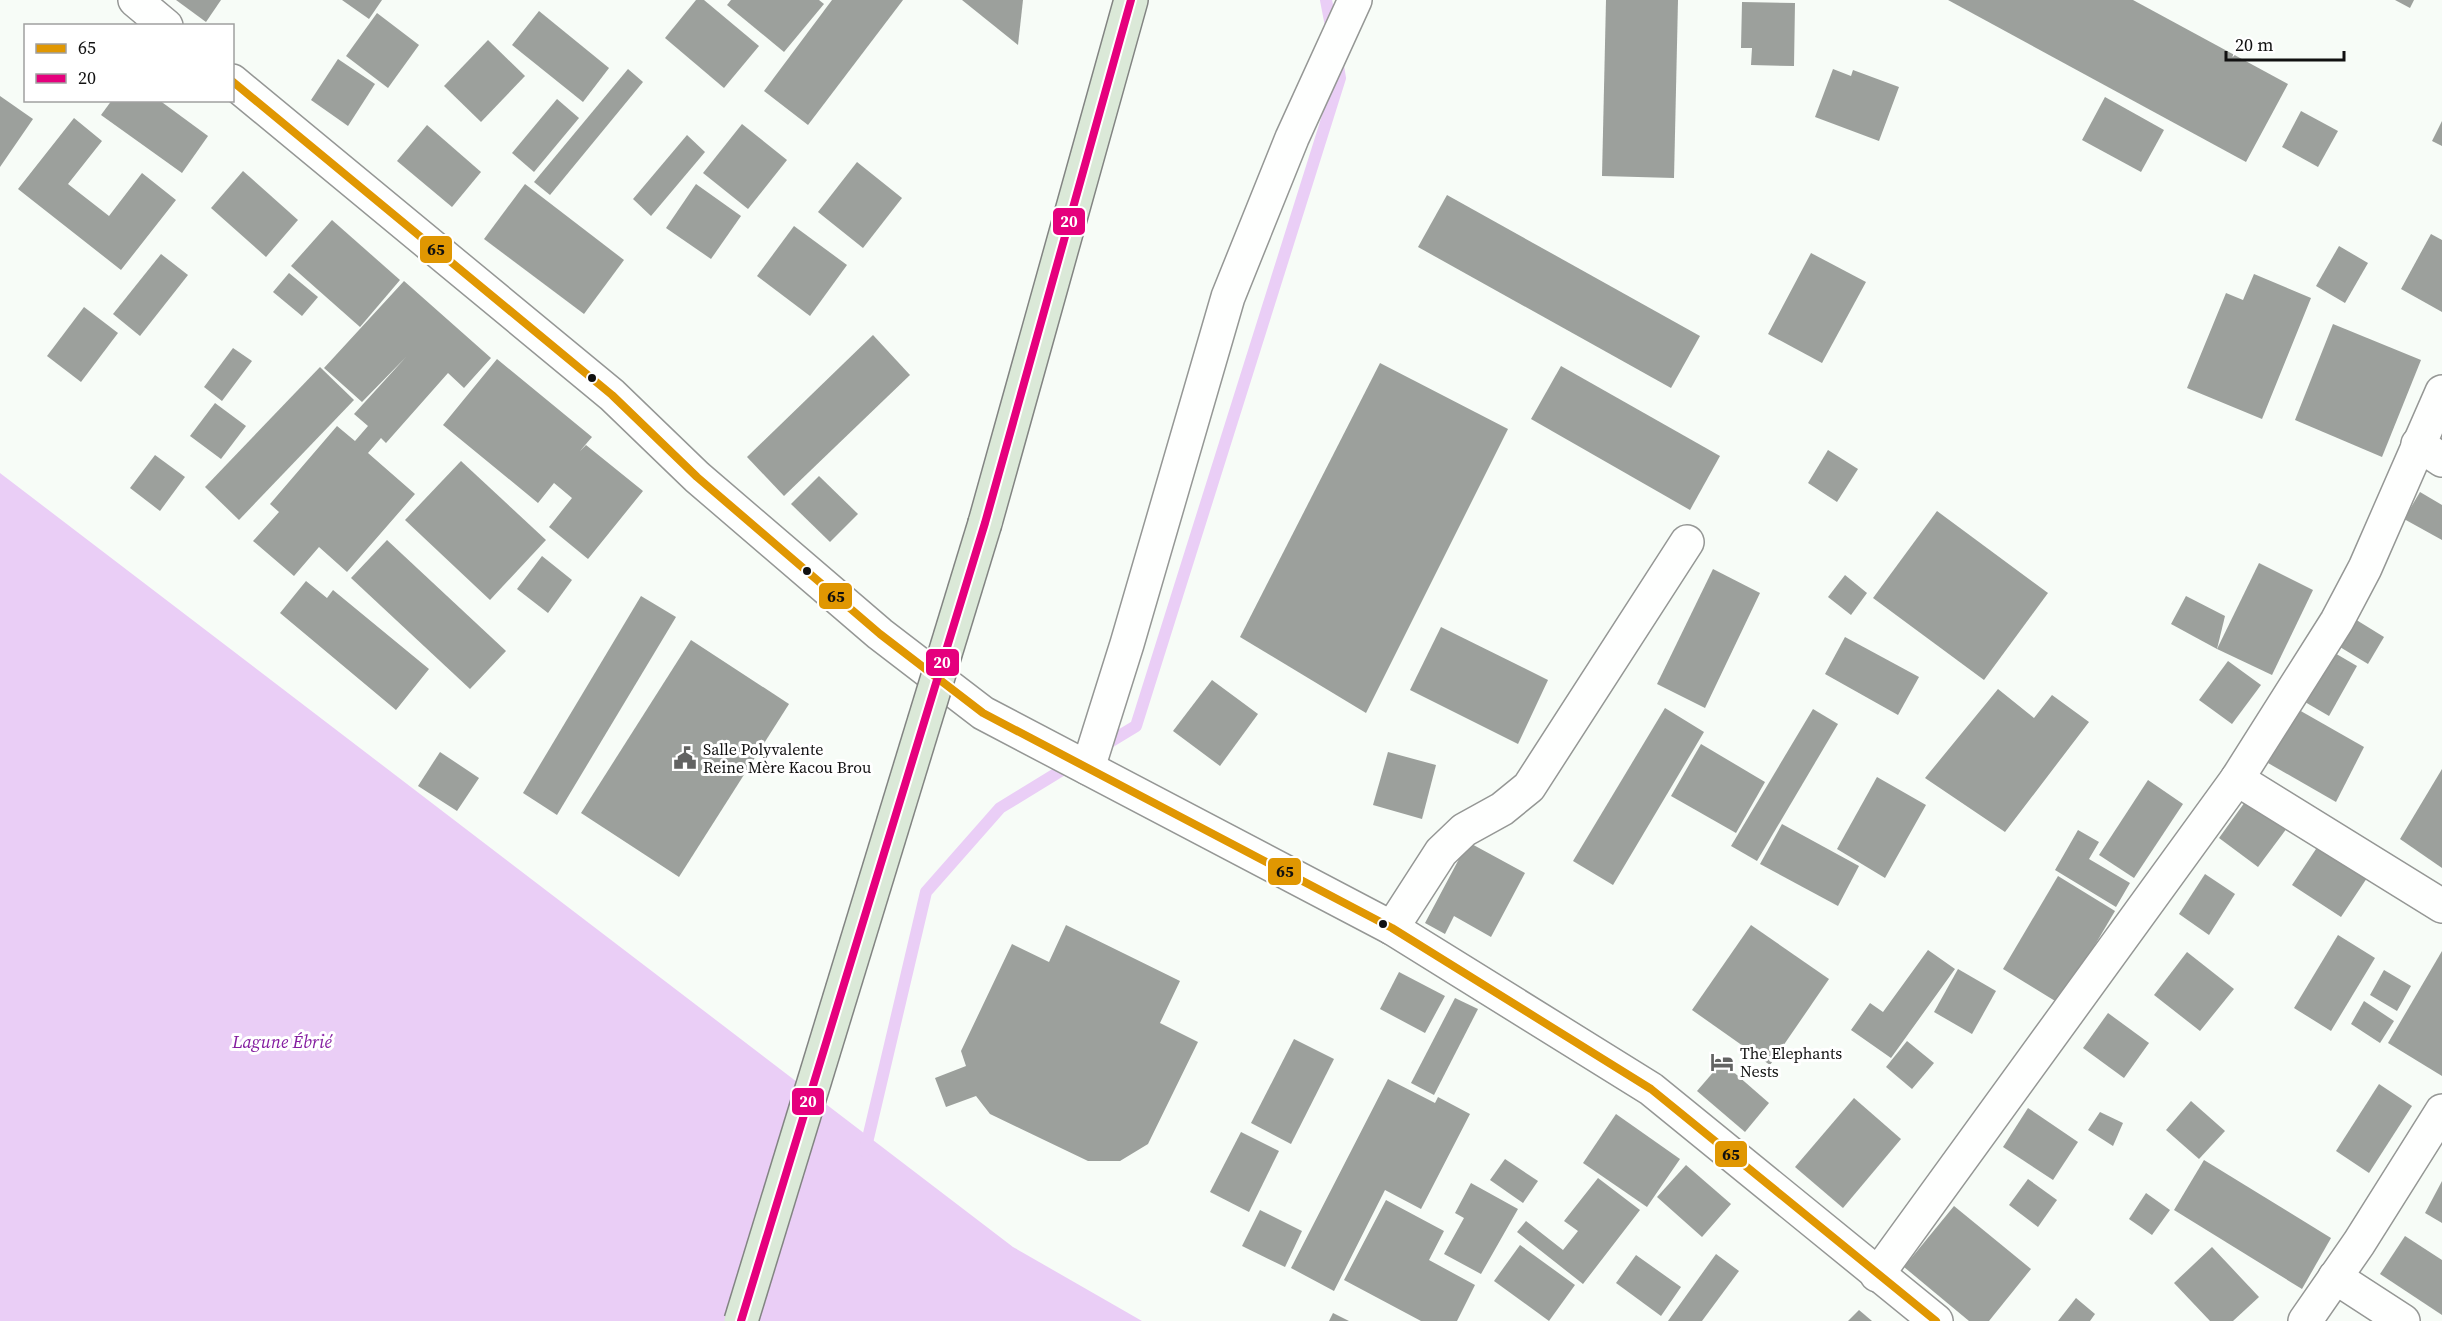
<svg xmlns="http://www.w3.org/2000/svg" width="2442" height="1321" font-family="'Source Serif 4',serif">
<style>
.water{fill:#eacef6}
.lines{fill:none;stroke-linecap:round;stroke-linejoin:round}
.stream{stroke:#eacef6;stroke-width:12}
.building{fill:#9ca09c}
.street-casing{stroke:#959795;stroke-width:36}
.highway-casing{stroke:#828482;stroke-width:36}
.street{stroke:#fefffe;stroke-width:33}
.highway{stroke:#dbe9d8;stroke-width:33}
.highway-bridge-casing{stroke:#828482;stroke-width:36;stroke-linecap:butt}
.highway-bridge{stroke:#dbe9d8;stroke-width:33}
.bus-1-casing{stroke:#fff;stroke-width:12}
.bus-2-casing{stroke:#fff;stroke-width:12}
.bus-1{stroke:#e09702;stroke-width:8}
.bus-2{stroke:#e5007d;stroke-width:8}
.bus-dot{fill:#111;stroke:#fff;stroke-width:2}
.labels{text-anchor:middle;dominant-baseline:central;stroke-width:6;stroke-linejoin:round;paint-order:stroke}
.poi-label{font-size:16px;fill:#111;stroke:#fff;text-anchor:start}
.water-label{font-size:18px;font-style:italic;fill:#841ca0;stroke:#fff}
.line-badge{stroke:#fff;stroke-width:2}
.badge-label{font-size:16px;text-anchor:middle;font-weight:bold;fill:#fff}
.pale-badge-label{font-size:16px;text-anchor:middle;font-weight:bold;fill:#111}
</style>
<rect width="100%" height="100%" fill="#f7fcf7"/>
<path class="water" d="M0 473 1013 1247 1142 1321H0Z"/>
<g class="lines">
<g class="stream">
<path d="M1326 0 1332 31"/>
<path d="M1103 746 1136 726 1340 78 1337 60"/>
<path d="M865 1151 926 892 1000 808 1072 764"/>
</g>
</g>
<g class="building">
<path d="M176 0H221L206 22Z"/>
<path d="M342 0H382L369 19Z"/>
<path d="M696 0H704L759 46 724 88 665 38Z"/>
<path d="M731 0H819L824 4 784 52 727 5Z"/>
<path d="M832 0H903L808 125 764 91Z"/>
<path d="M962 0H1023L1018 45Z"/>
<path d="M1606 0H1678L1674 178 1602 176Z"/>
<path d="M1948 0H2133L2288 84 2246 162Z"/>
<path d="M2395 0H2414L2410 8Z"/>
<path d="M1742 2 1795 3 1794 66 1751 65 1752 48H1741Z"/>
<path d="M539 11 609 68 583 102 512 45Z"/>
<path d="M377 13 419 45 388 88 346 56Z"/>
<path d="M488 40 525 76 481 122 444 86Z"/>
<path d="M338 59 375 84 348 126 311 100Z"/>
<path d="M628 69 643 82 550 195 534 182Z"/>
<path d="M1833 69 1851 76 1853 70 1899 87 1879 141 1815 117Z"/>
<path d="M0 96 33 119 0 167Z"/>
<path d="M2105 97 2164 130 2141 172 2082 140Z"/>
<path d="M557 99 579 118 534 172 512 153Z"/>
<path d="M112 100H159L208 136 182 173 101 115Z"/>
<path d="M2301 111 2338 131 2318 167 2282 147Z"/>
<path d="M74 118 102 141 68 184 109 216 142 173 176 200 121 270 18 189Z"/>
<path d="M2442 121V146L2432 141Z"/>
<path d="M742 124 787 160 748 209 703 173Z"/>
<path d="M427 125 481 172 452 207 397 161Z"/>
<path d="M687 135 705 152 651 216 633 199Z"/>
<path d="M857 162 902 198 863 248 818 212Z"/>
<path d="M243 171 298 220 266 257 211 208Z"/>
<path d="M525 184 624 260 584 314 484 239Z"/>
<path d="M696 184 741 216 711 259 666 228Z"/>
<path d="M1447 195 1700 336 1671 388 1418 247Z"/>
<path d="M332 220 400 280 360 327 291 266Z"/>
<path d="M794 226 847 265 810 316 757 276Z"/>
<path d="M2431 234 2442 240V312L2401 289Z"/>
<path d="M2339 246 2368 263 2345 303 2316 286Z"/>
<path d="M1811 253 1866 282 1822 363 1768 334Z"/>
<path d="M161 254 188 275 140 336 113 314Z"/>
<path d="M289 273 318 297 302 316 273 292Z"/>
<path d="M2254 274 2311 298 2262 419 2187 388 2226 293 2243 300Z"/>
<path d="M404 281 491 358 464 388 448 373 386 443 381 438 368 453 415 494 347 572 319 547 294 576 253 541 279 512 270 504 337 426 355 441 368 426 354 414 406 357 362 402 324 368Z"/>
<path d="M84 307 118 333 81 382 47 356Z"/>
<path d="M2333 324 2421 360 2382 457 2295 420Z"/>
<path d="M873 335 910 375 784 496 747 457Z"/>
<path d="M233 348 252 361 222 401 204 387Z"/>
<path d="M497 359 592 437 580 451 586 445 643 491 588 559 549 527 572 498 554 483 538 503 443 425Z"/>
<path d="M1380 363 1508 429 1366 713 1240 637Z"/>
<path d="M1561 366 1720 456 1690 510 1531 419Z"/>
<path d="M320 367 354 400 239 520 205 487Z"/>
<path d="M215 403 246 426 221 459 190 436Z"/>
<path d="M1828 450 1858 469 1837 502 1808 483Z"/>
<path d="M155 455 185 477 160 511 130 488Z"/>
<path d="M461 461 546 540 490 600 405 520Z"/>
<path d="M819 476 858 514 830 542 791 504Z"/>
<path d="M2420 492 2442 505V540L2404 519Z"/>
<path d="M1937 511 2048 593 1984 680 1873 598Z"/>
<path d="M387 540 506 651 470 689 351 578Z"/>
<path d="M542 556 572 580 548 613 517 589Z"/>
<path d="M2259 563 2313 590 2272 675 2217 649Z"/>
<path d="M1713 569 1760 593 1705 708 1657 684Z"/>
<path d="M1845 575 1867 593 1851 615 1828 597Z"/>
<path d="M306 581 327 598 333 590 429 669 396 710 280 613Z"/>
<path d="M641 596 676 617 557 815 523 793Z"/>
<path d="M2186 596 2225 616 2217 649 2171 624Z"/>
<path d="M2350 616 2384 637 2368 664 2335 644Z"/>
<path d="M1441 627 1548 680 1518 744 1410 690Z"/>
<path d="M1845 637 1919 677 1898 715 1825 674Z"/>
<path d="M691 640 789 704 679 877 581 813Z"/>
<path d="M2333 652 2357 666 2329 716 2305 702Z"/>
<path d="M2228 661 2261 685 2232 724 2199 700Z"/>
<path d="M1212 680 1258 714 1220 766 1173 731Z"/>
<path d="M1998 689 2034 718 2052 695 2089 722 2005 832 1925 778Z"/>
<path d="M1665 708 1704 732 1613 885 1573 861Z"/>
<path d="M1813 709 1838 724 1757 861 1731 846Z"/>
<path d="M2299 710 2364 747 2336 802 2268 763Z"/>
<path d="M1701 744 1765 782 1736 833 1671 796Z"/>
<path d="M440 752 479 778 457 811 418 786Z"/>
<path d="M1388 752 1436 765 1422 819 1373 805Z"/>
<path d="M2442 769V868L2400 839Z"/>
<path d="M1877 777 1926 805 1885 878 1837 849Z"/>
<path d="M2148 780 2183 804 2134 878 2099 855Z"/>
<path d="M2250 795 2290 824 2258 867 2219 838Z"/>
<path d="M1782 824 1859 866 1838 906 1760 864Z"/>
<path d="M2078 830 2099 842 2089 859 2130 883 2116 907 2055 870Z"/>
<path d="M1468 842 1525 873 1491 937 1454 916 1445 934 1425 923Z"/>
<path d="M2318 846 2367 878 2341 917 2292 885Z"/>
<path d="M2205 874 2235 894 2209 935 2179 914Z"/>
<path d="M2058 876 2115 911 2060 1004 2003 969Z"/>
<path d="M1066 925 1180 981 1160 1023 1198 1042 1148 1144 1120 1161H1088L990 1114 976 1096 946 1107 935 1078 966 1066 961 1051 1012 944 1049 962Z"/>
<path d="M1751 925 1829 979 1770 1065 1692 1010Z"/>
<path d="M2338 935 2375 958 2331 1031 2294 1008Z"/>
<path d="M1928 950 1955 969 1891 1058 1851 1030 1870 1003 1883 1012Z"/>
<path d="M2442 951V1076L2388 1043Z"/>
<path d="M2187 952 2234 989 2200 1031 2154 995Z"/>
<path d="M1958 969 1996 991 1972 1034 1934 1012Z"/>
<path d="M2384 970 2411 986 2397 1011 2370 995Z"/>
<path d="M1399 972 1445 996 1425 1033 1380 1009Z"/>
<path d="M1455 998 1478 1009 1434 1095 1411 1083Z"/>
<path d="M2364 1001 2394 1021 2380 1043 2351 1024Z"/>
<path d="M2108 1013 2149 1043 2124 1078 2083 1048Z"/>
<path d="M1294 1039 1334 1059 1291 1144 1251 1123Z"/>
<path d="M1907 1041 1934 1063 1912 1089 1886 1067Z"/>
<path d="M1722 1062 1769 1103 1745 1132 1697 1091Z"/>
<path d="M1388 1079 1435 1103 1438 1097 1470 1114 1421 1209 1385 1190 1334 1291 1291 1268Z"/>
<path d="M2379 1084 2412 1106 2369 1173 2336 1151Z"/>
<path d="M1854 1098 1901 1139 1843 1208 1795 1167Z"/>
<path d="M2191 1101 2225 1131 2199 1159 2166 1130Z"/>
<path d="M2028 1108 2078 1142 2053 1180 2003 1147Z"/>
<path d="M2100 1112 2123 1123 2113 1146 2088 1130Z"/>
<path d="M1616 1114 1680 1159 1647 1207 1583 1163Z"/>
<path d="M1241 1132 1279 1151 1249 1212 1210 1192Z"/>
<path d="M1505 1159 1538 1181 1523 1203 1490 1180Z"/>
<path d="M2204 1160 2331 1238 2302 1289 2174 1210Z"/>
<path d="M1686 1165 1731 1204 1702 1237 1657 1197Z"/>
<path d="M1598 1178 1640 1210 1583 1284 1517 1232 1526 1221 1563 1250 1578 1231 1564 1221Z"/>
<path d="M2028 1179 2057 1200 2038 1227 2009 1205Z"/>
<path d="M2442 1181V1223L2425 1213Z"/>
<path d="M1471 1183 1518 1209 1481 1274 1444 1254 1464 1218 1455 1213Z"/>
<path d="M2146 1193 2170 1210 2152 1235 2129 1219Z"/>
<path d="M1386 1200 1444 1231 1429 1260 1475 1285 1457 1321H1421L1344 1280Z"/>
<path d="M1954 1206 2031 1269 1989 1321H1969L1904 1267Z"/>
<path d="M1260 1210 1302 1231 1285 1267 1242 1246Z"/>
<path d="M2405 1236 2442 1260V1315L2380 1274Z"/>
<path d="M1520 1245 1575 1285 1549 1321 1494 1281Z"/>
<path d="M2212 1247 2259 1297 2233 1321H2210L2174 1283Z"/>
<path d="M1716 1254 1739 1271 1702 1321H1668Z"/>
<path d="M1636 1255 1681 1287 1661 1316 1616 1283Z"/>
<path d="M2076 1298 2095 1314 2090 1321H2058Z"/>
<path d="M1859 1310 1872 1321H1848Z"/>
<path d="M1333 1313 1349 1321H1329Z"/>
</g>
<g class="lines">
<g class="street-casing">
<g id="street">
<path d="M135 0 166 26"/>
<path d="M232 81 612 395 697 477 880 634 983 713 1392 928 1651 1089 1936 1321"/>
<path d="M2418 444 2442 460"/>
<path d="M1088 768 1127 644 1228 297 1292 138 1355 0"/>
<path d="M2237 779 2442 906"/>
<path d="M1392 928 1441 852 1464 830 1502 809 1529 787 1687 542"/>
<path d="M1877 1275 2237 779 2337 621 2365 568 2442 392"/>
<path d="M2335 1277 2403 1321"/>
<path d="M2305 1321 2359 1243 2442 1111"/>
</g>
</g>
<g class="highway-casing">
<path id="highway" d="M985 523 1131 0"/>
</g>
<use href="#street" class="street"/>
<use href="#highway" class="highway"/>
<g class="highway-bridge-casing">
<path id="highway-bridge" d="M741 1321 985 523"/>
</g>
<use href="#highway-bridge" class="highway-bridge"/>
<g class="bus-1-casing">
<path id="bus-1" d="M232 81 612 395 697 477 880 634 983 713 1392 928 1651 1089 1936 1321"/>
</g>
<g class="bus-2-casing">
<path id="bus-2" d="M741 1321 985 523 1131 0"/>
</g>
<use href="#bus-1" class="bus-1"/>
<use href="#bus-2" class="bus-2"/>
</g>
<defs>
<g id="civic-bare" transform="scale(1.8)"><path d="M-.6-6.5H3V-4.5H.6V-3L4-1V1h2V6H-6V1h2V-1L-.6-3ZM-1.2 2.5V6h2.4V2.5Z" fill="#626362" stroke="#fff" stroke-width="2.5" paint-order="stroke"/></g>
<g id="hotel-bare" transform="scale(1.8)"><path d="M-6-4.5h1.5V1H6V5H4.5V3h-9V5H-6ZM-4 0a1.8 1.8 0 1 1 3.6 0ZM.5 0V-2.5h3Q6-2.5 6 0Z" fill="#626362" stroke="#fff" stroke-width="2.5" paint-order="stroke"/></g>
</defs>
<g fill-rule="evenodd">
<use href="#civic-bare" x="685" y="758"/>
<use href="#hotel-bare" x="1722" y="1062"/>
</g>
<g class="bus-dot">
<circle cx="592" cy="378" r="5"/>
<circle cx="807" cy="571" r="5"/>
<circle cx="1383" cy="924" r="5"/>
</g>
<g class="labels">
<g class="poi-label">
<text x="703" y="749">Salle Polyvalente<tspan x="703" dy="18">Reine Mère Kacou Brou</tspan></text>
<text x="1740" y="1053">The Elephants<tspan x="1740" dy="18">Nests</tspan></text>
</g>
<g class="water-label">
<text x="282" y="1041">Lagune Ébrié</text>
</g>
</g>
<g class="line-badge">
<rect x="1052" y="207" width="34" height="29" rx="6" fill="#e5007d"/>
<rect x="419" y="235" width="34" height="29" rx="6" fill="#e09702"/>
<rect x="818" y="582" width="35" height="28" rx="6" fill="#e09702"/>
<rect x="925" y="648" width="35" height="29" rx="6" fill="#e5007d"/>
<rect x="1267" y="857" width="35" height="29" rx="6" fill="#e09702"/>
<rect x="791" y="1087" width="34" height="29" rx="6" fill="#e5007d"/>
<rect x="1714" y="1140" width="34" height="28" rx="6" fill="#e09702"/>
</g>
<g class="badge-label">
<text x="1069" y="227">20</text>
<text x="942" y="668">20</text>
<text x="808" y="1107">20</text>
</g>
<g class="pale-badge-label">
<text x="436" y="255">65</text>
<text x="836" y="602">65</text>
<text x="1285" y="877">65</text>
<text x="1731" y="1160">65</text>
</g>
<rect x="24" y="24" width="210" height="78" fill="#ffffff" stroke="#a0a0a0" stroke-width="1.5"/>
<rect x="36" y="44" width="30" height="9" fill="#e09702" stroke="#a0a0a0" stroke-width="1.5"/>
<text x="78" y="54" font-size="18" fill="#111111">65</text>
<rect x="36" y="74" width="30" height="9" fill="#e5007d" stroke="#a0a0a0" stroke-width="1.5"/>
<text x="78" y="84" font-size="18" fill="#111111">20</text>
<path d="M2226 51v9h118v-9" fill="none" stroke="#111111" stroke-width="3"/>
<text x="2235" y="51" font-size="18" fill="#111111" stroke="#ffffff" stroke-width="4.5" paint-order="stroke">20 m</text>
</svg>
